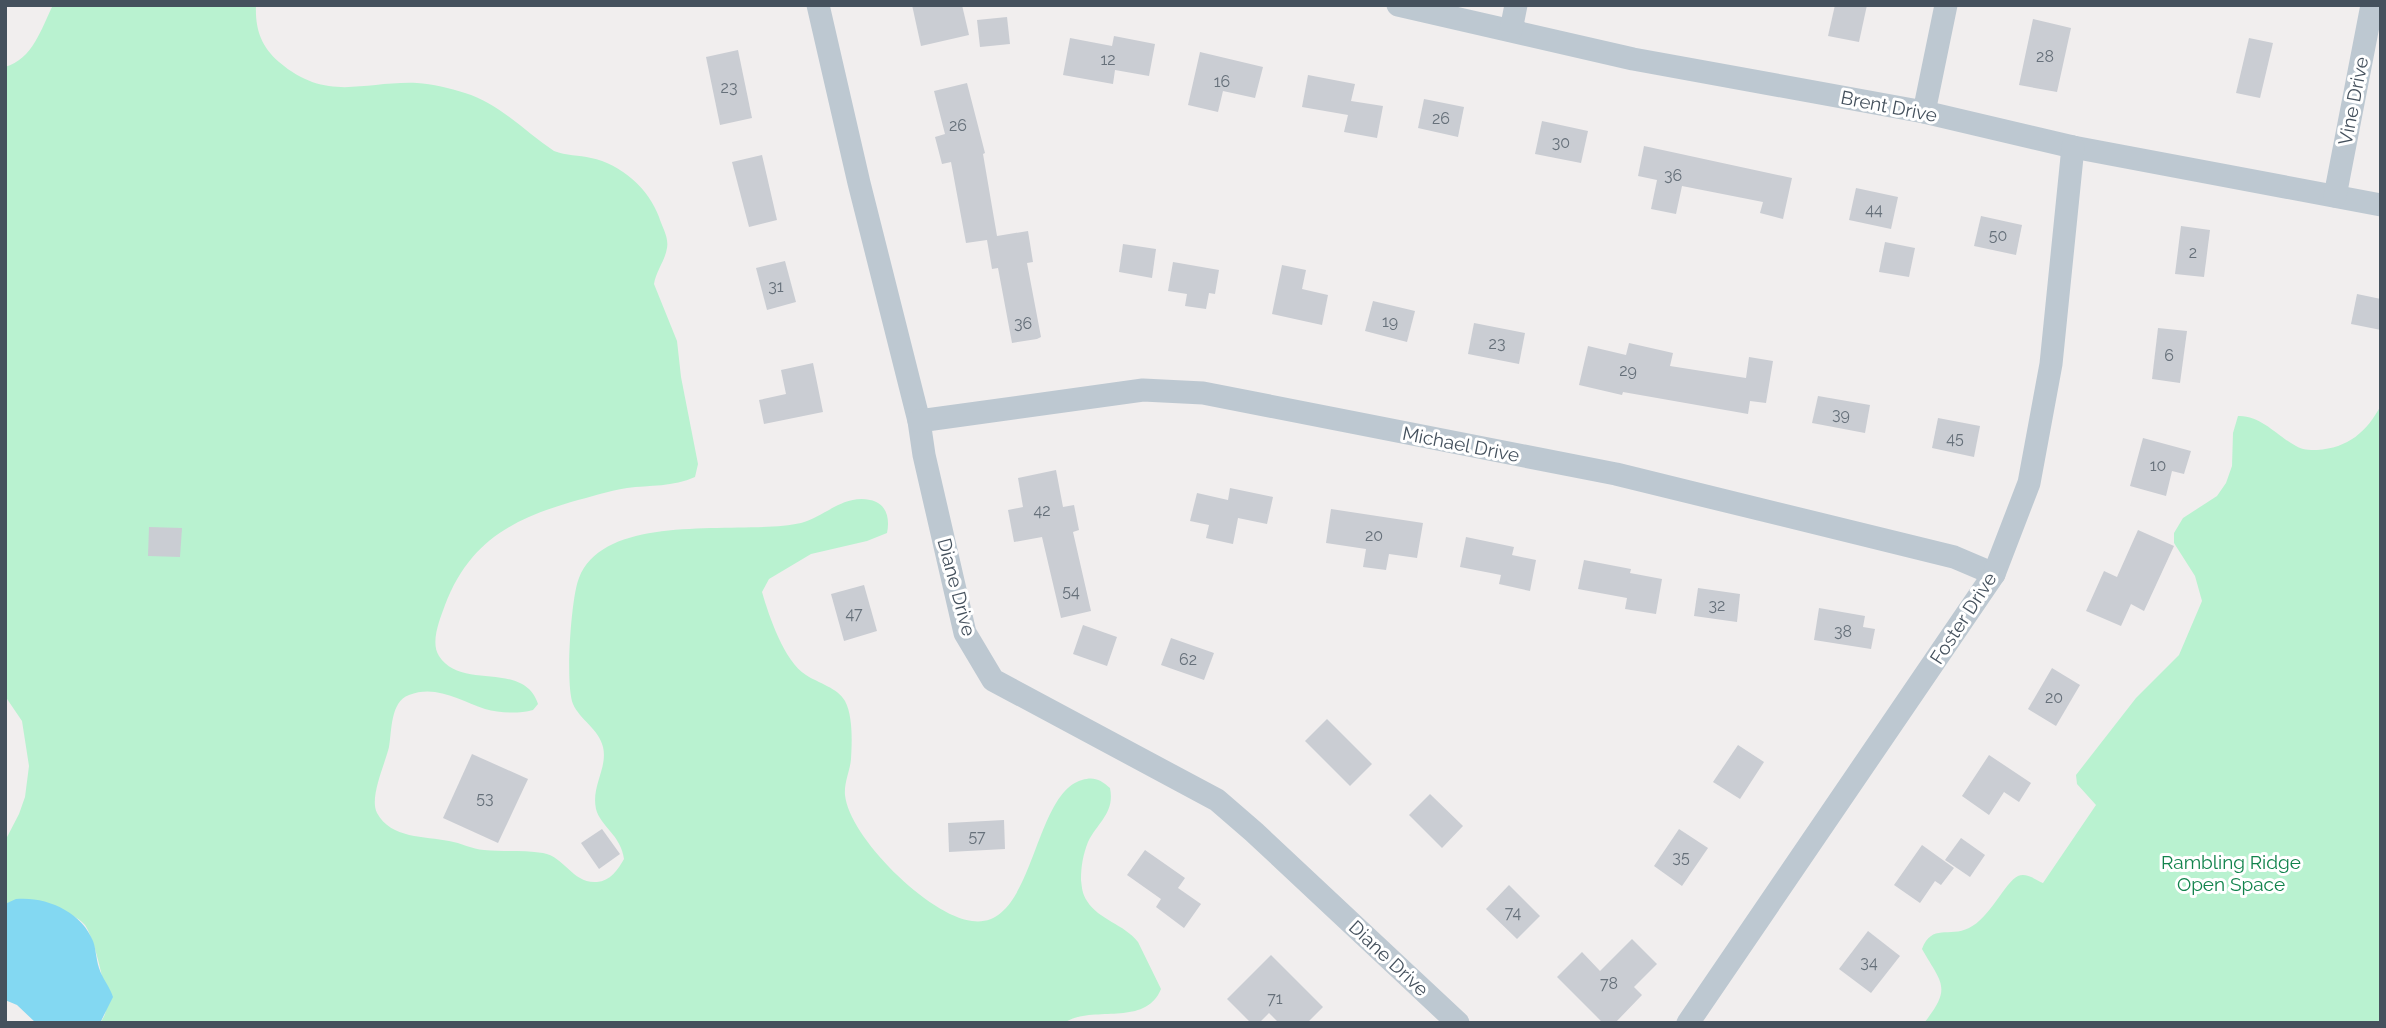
<svg xmlns="http://www.w3.org/2000/svg" width="2386" height="1028" font-family="Raleway,sans-serif">
<style>
.green{fill:#b9f2d0}
.water{fill:#83d8f2}
.building{fill:#cacdd3}
.lines{fill:none;stroke-linecap:round;stroke-linejoin:round}
.minor{stroke:#bdc8d1;stroke-width:23}
.labels{text-anchor:middle;dominant-baseline:central;stroke-width:6;stroke-linejoin:round;paint-order:stroke}
.number-label{font-size:16px;fill:#66707a}
.street-label{font-size:19px;fill:#45515d;stroke:#fff}
.park-label{font-size:19px;fill:#11834c;stroke:#fff}
</style>
<rect width="100%" height="100%" fill="#f1eeee"/>
<g class="green">
<path d="M53 5H256C255 29 261 46 279 62 327 103 363 81 417 83 432 84 450 88 465 93 499 103 525 132 554 151 566 156 579 155 591 158 621 164 649 189 659 217 662 227 669 237 667 248 665 261 656 271 654 284L677 341 681 377 698 464 695 477C673 487 650 485 627 488 608 491 590 497 571 502 510 520 469 543 445 605 440 619 430 642 439 656 461 691 524 660 538 704L533 710C518 714 500 713 485 709 461 701 436 684 409 695 390 702 392 731 389 747 385 764 369 798 377 813 391 839 425 836 449 841 461 843 472 849 484 850 504 852 524 850 543 853 565 857 573 884 597 882 610 881 618 870 624 859 621 835 600 826 596 809 591 786 608 768 603 747 599 729 580 720 573 704 565 685 571 597 579 578 606 509 744 536 801 523 824 517 844 494 870 500 887 503 890 519 887 533L867 541 811 554 769 579 762 592C769 616 784 661 806 675 818 683 838 688 845 701 853 716 852 742 851 759 850 771 844 782 845 795 849 837 929 916 972 921 1035 930 1032 794 1082 780 1094 776 1101 780 1110 788 1115 813 1098 822 1088 842 1083 855 1081 866 1081 880 1082 888 1082 893 1087 901 1099 920 1124 924 1138 942L1161 989C1145 1028 1092 1004 1064 1023H100C102 1020 104 1017 105 1014 110 999 94 937 85 925 80 919 73 916 67 913 45 903 28 894 5 904V841L19 814 25 797 29 766 22 721 5 696V67C33 59 41 29 53 5Z"/>
<path d="M2381 405V1023H1924C1953 987 1941 983 1922 949 1932 923 1949 938 1969 928 1990 918 2005 882 2018 876 2026 872 2036 880 2043 883L2096 805 2077 784 2076 775 2136 698 2179 655 2202 601 2195 576 2174 543V533L2183 518 2217 496 2226 483 2232 466 2233 433 2238 416C2261 415 2277 436 2296 446 2302 450 2309 450 2317 450 2348 448 2367 432 2381 405Z"/>
</g>
<path class="water" d="M16 899C46 896 82 912 93 941 96 949 96 959 99 968 102 978 110 987 113 997L100 1023H36L17 1005 5 1000V904Z"/>
<g class="building">
<path d="M912 5H962L969 35 921 46Z"/>
<path d="M1835 5H1867L1859 42 1828 36Z"/>
<path d="M1007 17 1010 44 980 47 977 20Z"/>
<path d="M2033 19 2071 28 2057 92 2019 85Z"/>
<path d="M1114 36 1155 44 1149 76 1115 70 1113 84 1063 75 1070 38 1112 46Z"/>
<path d="M2249 38 2273 43 2260 98 2236 93Z"/>
<path d="M738 50 752 118 720 125 706 57Z"/>
<path d="M1200 52 1263 67 1255 98 1223 91 1218 112 1188 105Z"/>
<path d="M1308 75 1355 84 1351 101 1383 106 1377 138 1344 132 1348 115 1302 107Z"/>
<path d="M967 83 985 153 983 154 997 236 1028 231 1033 262 1027 263 1041 337 1037 339 1012 343 998 268 992 269 987 240 966 243 951 162 942 164 935 137 945 134 934 91Z"/>
<path d="M1424 99 1464 107 1458 137 1418 128Z"/>
<path d="M1542 121 1588 131 1581 163 1535 154Z"/>
<path d="M1644 146 1792 178 1783 219 1760 213 1763 202 1682 186 1676 214 1651 209 1657 180 1638 176Z"/>
<path d="M762 155 777 220 749 227 732 162Z"/>
<path d="M1856 188 1898 197 1891 229 1849 220Z"/>
<path d="M1981 216 2022 225 2016 255 1974 246Z"/>
<path d="M2181 226 2210 230 2204 277 2175 274Z"/>
<path d="M1885 242 1915 248 1909 277 1879 272Z"/>
<path d="M1123 244 1156 249 1152 278 1119 272Z"/>
<path d="M785 261 796 302 767 310 756 268Z"/>
<path d="M1173 262 1219 270 1215 294 1209 293 1206 309 1185 306 1187 294 1168 291Z"/>
<path d="M1282 265 1306 270 1302 289 1328 295 1322 325 1272 314Z"/>
<path d="M2357 294 2381 299V330L2351 324Z"/>
<path d="M1373 301 1415 311 1407 342 1365 331Z"/>
<path d="M1474 323 1525 333 1519 364 1468 354Z"/>
<path d="M2158 328 2187 331 2180 383 2152 379Z"/>
<path d="M1629 343 1673 353 1670 366 1746 378 1749 357 1773 361 1766 403 1750 401 1748 414 1623 392 1622 395 1579 385 1588 346 1626 355Z"/>
<path d="M813 363 823 412 764 424 759 400 786 394 781 370Z"/>
<path d="M1818 396 1870 405 1865 433 1812 423Z"/>
<path d="M1938 418 1980 426 1974 457 1932 448Z"/>
<path d="M2143 438 2191 451 2184 474 2172 471 2166 496 2130 486Z"/>
<path d="M1056 470 1063 507 1074 505 1079 530 1073 532 1091 611 1061 618 1042 537 1014 542 1008 510 1023 507 1018 478Z"/>
<path d="M1230 488 1273 497 1267 524 1238 518 1233 544 1206 538 1209 525 1190 521 1197 493 1228 500Z"/>
<path d="M1331 509 1423 523 1417 558 1389 554 1386 570 1363 567 1366 549 1326 543Z"/>
<path d="M149 527 182 528 180 557 148 556Z"/>
<path d="M2138 530 2174 546 2144 611 2131 604 2121 626 2086 611 2104 571 2117 577Z"/>
<path d="M1466 537 1514 547 1512 555 1536 560 1530 591 1499 584 1501 575 1460 567Z"/>
<path d="M1584 560 1631 569 1630 573 1662 579 1656 614 1625 609 1627 598 1578 589Z"/>
<path d="M864 585 877 631 844 641 831 594Z"/>
<path d="M1698 588 1740 594 1737 622 1694 616Z"/>
<path d="M1819 608 1865 616 1863 627 1875 629 1871 649 1814 640Z"/>
<path d="M1083 625 1117 637 1107 666 1073 654Z"/>
<path d="M1171 638 1214 653 1204 680 1161 665Z"/>
<path d="M2052 668 2080 685 2056 726 2028 709Z"/>
<path d="M1327 719 1372 764 1350 786 1305 741Z"/>
<path d="M1738 745 1764 762 1740 799 1713 782Z"/>
<path d="M472 754 528 779 498 843 443 818Z"/>
<path d="M1989 755 2031 783 2019 802 2004 792 1989 815 1962 796Z"/>
<path d="M1430 794 1463 826 1442 848 1409 815Z"/>
<path d="M1004 820 1005 849 949 852 948 823Z"/>
<path d="M602 829 620 854 599 869 581 843Z"/>
<path d="M1679 829 1708 848 1682 886 1654 866Z"/>
<path d="M1961 838 1985 855 1970 877 1945 860Z"/>
<path d="M1922 845 1954 868 1941 885 1935 881 1920 903 1894 885Z"/>
<path d="M1145 850 1185 878 1178 888 1201 904 1184 928 1156 907 1161 899 1127 875Z"/>
<path d="M1509 885 1540 916 1517 939 1486 909Z"/>
<path d="M1868 931 1900 956 1871 993 1839 969Z"/>
<path d="M1632 939 1657 964 1634 987 1642 995 1615 1023H1603L1557 977 1582 952 1600 971Z"/>
<path d="M1271 955 1323 1007 1307 1023H1279L1269 1013 1259 1023H1251L1227 999Z"/>
</g>
<g class="lines">
<g class="minor">
<path d="M818 5 859 183 919 421 924 455 965 633 993 680 1217 800 1254 832 1458 1023"/>
<path d="M1398 5 1633 59 1924 112 2073 147 2381 205"/>
<path d="M1511 30 1516 5"/>
<path d="M1924 112 1946 5"/>
<path d="M2335 196 2372 5"/>
<path d="M919 421 1143 390 1203 393 1616 474 1954 557 1994 574"/>
<path d="M1688 1023 1994 574 2029 483 2051 364 2073 147"/>
</g>
</g>
<g class="labels">
<g class="number-label">
<text x="2045" y="56">28</text>
<text x="1108" y="59">12</text>
<text x="1222" y="81">16</text>
<text x="729" y="87">23</text>
<text x="1441" y="118">26</text>
<text x="958" y="125">26</text>
<text x="1561" y="142">30</text>
<text x="1673" y="175">36</text>
<text x="1874" y="209">44</text>
<text x="1998" y="235">50</text>
<text x="2193" y="252">2</text>
<text x="776" y="286">31</text>
<text x="1390" y="321">19</text>
<text x="1023" y="323">36</text>
<text x="1497" y="343">23</text>
<text x="2169" y="355">6</text>
<text x="1628" y="370">29</text>
<text x="1841" y="414">39</text>
<text x="1955" y="438">45</text>
<text x="2158" y="465">10</text>
<text x="1042" y="510">42</text>
<text x="1374" y="535">20</text>
<text x="1071" y="591">54</text>
<text x="1717" y="605">32</text>
<text x="854" y="613">47</text>
<text x="1843" y="631">38</text>
<text x="1188" y="659">62</text>
<text x="2054" y="697">20</text>
<text x="485" y="798">53</text>
<text x="977" y="836">57</text>
<text x="1681" y="857">35</text>
<text x="1513" y="912">74</text>
<text x="1869" y="962">34</text>
<text x="1609" y="983">78</text>
<text x="1275" y="998">71</text>
</g>
<g class="street-label">
<text transform="translate(2353 101) rotate(-79)">Vine Drive</text>
<text transform="translate(1889 106) rotate(11)">Brent Drive</text>
<text transform="translate(1461 444) rotate(11)">Michael Drive</text>
<text transform="translate(957 587) rotate(75)">Diane Drive</text>
<text transform="translate(1963 618) rotate(-57)">Foster Drive</text>
<text transform="translate(1389 958) rotate(43)">Diane Drive</text>
</g>
<g class="park-label">
<text x="2231" y="862">Rambling Ridge<tspan x="2231" dy="22">Open Space</tspan></text>
</g>
</g>
<rect width="2386" height="1028" fill="none" stroke="#45515d" stroke-width="14"/>
</svg>
